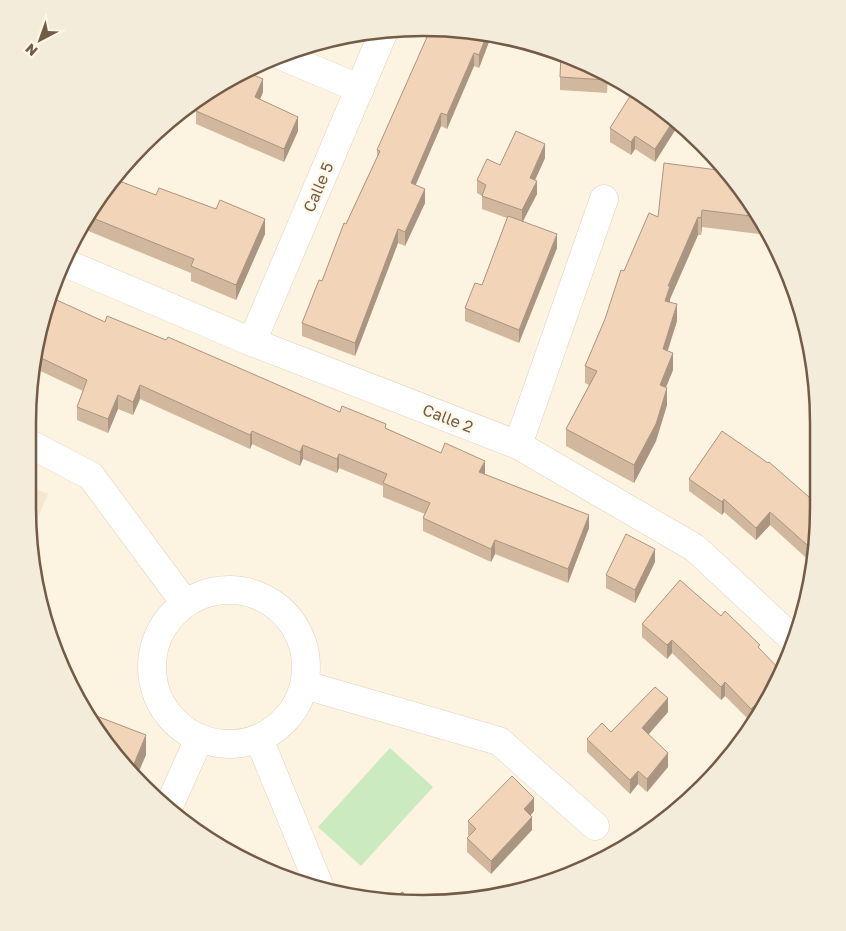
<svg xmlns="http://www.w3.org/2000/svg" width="846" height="931" font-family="'Golos Text',sans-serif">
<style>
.residential{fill:#f4e7cf}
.green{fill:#cceabf}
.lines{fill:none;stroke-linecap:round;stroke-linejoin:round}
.street-casing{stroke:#e0d1bc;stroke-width:29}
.street{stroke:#fff;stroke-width:28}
.wall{fill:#d0b79e}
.shaded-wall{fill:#a99581}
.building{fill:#f2d5b8;stroke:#a99581}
.labels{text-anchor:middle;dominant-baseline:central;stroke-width:4.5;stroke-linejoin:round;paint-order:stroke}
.street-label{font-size:16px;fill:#735c47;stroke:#fff8e7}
.rim{fill:none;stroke:#735c47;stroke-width:2.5}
</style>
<rect width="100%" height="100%" fill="#fcf4e0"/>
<path class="residential" d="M29 486 48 494 30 536 28 508Z"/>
<path class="green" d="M390 748 433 787 361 866 318 827Z"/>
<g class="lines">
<g class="street-casing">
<g id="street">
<path d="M280 55 360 89"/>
<path d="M63 262 252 342 518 445 695 548 795 641"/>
<path d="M252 342 384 31"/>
<path d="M30 444 91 476 185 603"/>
<path d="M518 445 604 199"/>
<circle cx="229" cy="667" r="77"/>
<path d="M305 685 499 741 595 826"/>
<path d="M259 739 321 890"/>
<path d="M168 808 199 739"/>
</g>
</g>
<use href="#street" class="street"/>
</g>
<g class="wall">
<path d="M492 34 479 68 474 66 447 129 441 126 415 185 425 203 405 246 398 243 355 356 302 336V323L322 281 346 224 377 157V150Z"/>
<path d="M346 35 343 42 334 39Z"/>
<path d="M574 58 608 76 607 93 560 90V77Z"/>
<path d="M263 92 260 100 298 131 284 162 196 124V111L198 108 191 105 204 94Z"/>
<path d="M642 94 679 124 655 162 635 149 631 155 610 142V128Z"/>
<path d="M545 158 535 180 537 194 523 221 557 248 519 343 465 321V308L482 285 507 218 482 209V196L477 193V180L500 165Z"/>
<path d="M725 171 760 219 759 234 702 227 701 235H698L670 299V302L677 321 667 351 673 370 666 387 667 405 656 441 634 483 566 446V429L589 385 585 383V366L605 319 624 271 658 217Z"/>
<path d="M94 203 265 234 236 300 191 281V273L81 228Z"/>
<path d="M105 322 340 412 386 428 485 474 589 528 568 583 495 554 491 562 423 531V518L425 514 383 497V486L339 468 337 473 303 459 300 466 252 444 250 449 140 399 133 415 118 409 108 433 77 420V407L83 391 34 368 35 346Z"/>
<path d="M689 479 809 497 814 493 815 559 814 565 770 525 756 540 724 512 722 515 689 491Z"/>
<path d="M655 562 635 603 606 588V575Z"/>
<path d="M642 624 760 650 766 706 758 717 757 716 751 722 725 696 721 700 672 653 667 659 642 637Z"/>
<path d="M668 712 648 734 668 767 647 792 638 784 630 794 587 752V739L611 732Z"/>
<path d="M534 811 530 816 532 830 491 874 467 852V838L469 836 468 835V821Z"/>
</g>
<g class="shaded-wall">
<path d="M487 34H492L479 68V55Z"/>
<path d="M346 35 343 42V36Z"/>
<path d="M474 53V66L447 129V115Z"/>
<path d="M263 79V92L255 111V97Z"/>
<path d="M441 113V126L411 196V183Z"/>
<path d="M298 117V131L284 162V149Z"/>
<path d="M674 120 679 124 655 162V149Z"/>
<path d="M635 136V149L631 155V142Z"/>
<path d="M545 144V158L530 191V178Z"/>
<path d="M537 181V194L522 223V210Z"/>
<path d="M425 189V203L405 246V232Z"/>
<path d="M702 210V227L701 235V218Z"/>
<path d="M759 216 760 219 759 234Z"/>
<path d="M698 217V235L670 299V304L665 301 668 286Z"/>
<path d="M265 219V234L236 300V285Z"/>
<path d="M398 229V243L355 356V343Z"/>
<path d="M557 234V248L519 343V330Z"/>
<path d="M677 304V321L663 366V349Z"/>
<path d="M673 353V370L660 402V385Z"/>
<path d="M140 385V399L133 415V402Z"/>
<path d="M667 388V405L656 441 634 483V465Z"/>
<path d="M118 395V409L108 433V419Z"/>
<path d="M252 431V444L250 449V435Z"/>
<path d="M303 445V459L300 466V452Z"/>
<path d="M339 454V468L337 473V459Z"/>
<path d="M485 461V474L479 472Z"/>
<path d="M724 499V512L722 515V502Z"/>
<path d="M770 512V525L756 540V528Z"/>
<path d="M589 515V528L568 583V569Z"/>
<path d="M495 540V554L491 562V549Z"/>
<path d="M655 549V562L635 603V590Z"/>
<path d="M672 640V653L667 659V645Z"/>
<path d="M725 682V696L721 700V687Z"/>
<path d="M668 698V712L642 742V728Z"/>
<path d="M757 703V716L751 722V709Z"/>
<path d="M146 735V755L137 776 131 771Z"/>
<path d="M668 753V767L647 792V779Z"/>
<path d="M638 771V784L630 794V780Z"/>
<path d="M534 798V811L524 823V809Z"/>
<path d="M532 817V830L491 874V861Z"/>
</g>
<g class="building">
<path d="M431 28 487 34 479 55 474 53 447 115 441 113 411 183 425 189 405 232 398 229 355 343 302 323 319 280 322 281 344 223 346 224 380 151 377 150Z"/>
<path d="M561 54 574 58 608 75 607 80 560 77Z"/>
<path d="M246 72 263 79 255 97 298 117 284 149 196 111 202 97 201 96 204 94Z"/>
<path d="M634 90 642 94 674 120 655 149 635 136 631 142 610 128Z"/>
<path d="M516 131 545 144 530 178 537 181 522 210 482 196 486 185 477 180 487 159 500 165Z"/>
<path d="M664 163 725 171 752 203 759 216V217L702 210 701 218 698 217 668 286H670L665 301 677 304 663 349 673 353 660 385 667 388 656 424 634 465 566 429 597 371 585 366 605 319 621 270 624 271 649 213 658 217Z"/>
<path d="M114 179 156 195 159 188 216 209 220 200 265 219 236 285 191 266 194 259 88 216 94 203Z"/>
<path d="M508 216 557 234 519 330 465 308 475 283 482 285Z"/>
<path d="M50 297 105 322 107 316 166 340 168 337 340 412 342 406 386 424 385 428 441 453 445 443 485 461 479 472 589 515 568 569 495 540 491 549 423 518 430 503 383 483 387 474 339 454 337 459 303 445 300 452 252 431 250 435 140 385 133 402 118 395 108 419 77 407 87 380 35 355V346Z"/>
<path d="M722 431 768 463 769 462 809 497 814 493 815 552 770 512 756 528 724 499 722 502 689 479Z"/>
<path d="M626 534 655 549 635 590 606 575Z"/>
<path d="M680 580 721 616 725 611 760 645 758 647 781 671 766 706 763 709 757 703 751 709 725 682 721 687 672 640 667 645 642 624Z"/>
<path d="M655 687 668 698 642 728 668 753 647 779 638 771 630 780 587 739 602 723 611 732Z"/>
<path d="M86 712 146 735 131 771 109 749Z"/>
<path d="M512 776 534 798 524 809 532 817 491 861 467 838 476 829 468 821Z"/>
<path d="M403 892 407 901 388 899Z"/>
<path d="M426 898 428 903 423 904 416 903Z"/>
</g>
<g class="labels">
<g class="street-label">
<text transform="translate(318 187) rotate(-67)">Calle 5</text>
<text transform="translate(448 418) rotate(21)">Calle 2</text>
</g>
</g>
<path d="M0 0H846V931H0ZM423 36H423A387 387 0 0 1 810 423V508A387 387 0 0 1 423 895H423A387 387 0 0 1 36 508V423A387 387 0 0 1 423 36Z" fill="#f4ecda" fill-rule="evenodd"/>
<path class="rim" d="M423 36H423A387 387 0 0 1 810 423V508A387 387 0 0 1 423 895H423A387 387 0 0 1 36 508V423A387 387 0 0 1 423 36Z"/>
<g transform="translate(40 40) rotate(221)" stroke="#fff8e7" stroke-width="4" paint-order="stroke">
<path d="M0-4L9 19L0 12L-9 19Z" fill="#735c47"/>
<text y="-8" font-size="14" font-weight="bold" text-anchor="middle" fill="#735c47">N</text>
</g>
</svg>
